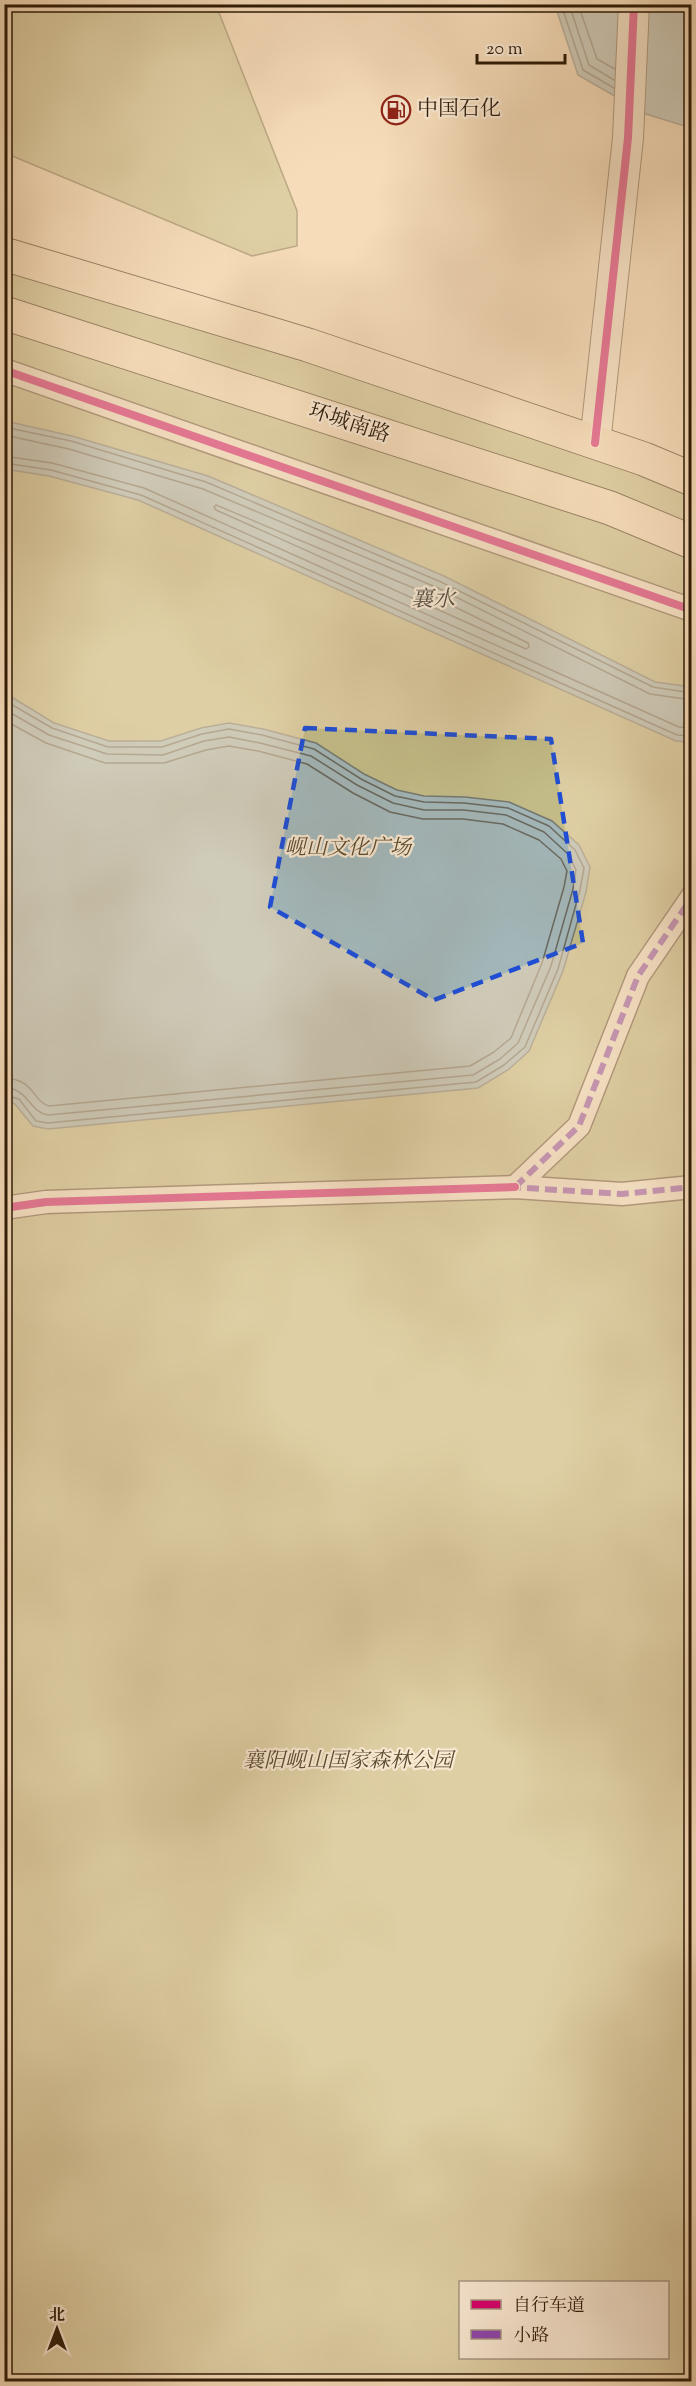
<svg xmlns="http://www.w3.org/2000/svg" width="696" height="2386" font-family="'Sorts Mill Goudy','Noto Serif SC',serif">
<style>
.green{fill:#c4be8a;stroke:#786c48;stroke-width:1.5;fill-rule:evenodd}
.water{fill:#a3b8bb;stroke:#747973;stroke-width:1.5}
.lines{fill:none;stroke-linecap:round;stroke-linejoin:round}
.shore{stroke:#686961;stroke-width:1.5}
.pedestrian-casing{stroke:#5f4a34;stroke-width:25}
.minor-casing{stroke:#5f4a34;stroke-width:32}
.trunk-casing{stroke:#2d1a07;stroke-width:35}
.pedestrian{stroke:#f9e8d2;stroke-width:22}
.minor{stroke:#f9e8d2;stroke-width:30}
.trunk{stroke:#f6dcb9;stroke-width:33}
.quiet{stroke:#8e44ad;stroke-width:6;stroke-dasharray:12 6;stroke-linecap:butt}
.cycleway-casing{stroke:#f9e8d2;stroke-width:11}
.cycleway{stroke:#d6006c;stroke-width:8}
.marked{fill:none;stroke:#1d4ed8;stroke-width:4.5;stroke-dasharray:12 8;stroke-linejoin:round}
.labels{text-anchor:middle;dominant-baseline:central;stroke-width:4.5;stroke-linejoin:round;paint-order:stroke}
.poi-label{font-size:21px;fill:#2d1a07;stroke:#f9e8d2;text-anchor:start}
.street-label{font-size:21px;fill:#2d1a07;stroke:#f9e8d2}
.park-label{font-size:21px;font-style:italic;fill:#5a4b2e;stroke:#f9e8d2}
.water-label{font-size:22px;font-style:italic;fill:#565146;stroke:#f9e8d2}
</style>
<rect width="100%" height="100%" fill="#f6dcb9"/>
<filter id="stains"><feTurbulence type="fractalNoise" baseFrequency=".00333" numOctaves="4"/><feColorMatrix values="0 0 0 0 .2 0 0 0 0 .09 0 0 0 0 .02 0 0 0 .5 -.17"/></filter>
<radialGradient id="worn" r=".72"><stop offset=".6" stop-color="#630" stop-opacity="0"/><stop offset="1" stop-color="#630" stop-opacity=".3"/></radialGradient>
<g class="green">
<path d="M4 5H216L297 211V246L252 256 5 153Z"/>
<path d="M4 254 691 479V2381H5ZM460 2282H668V2358H460Z"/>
</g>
<g class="water">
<path d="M555 5H691V128L646 114 578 75Z"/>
<path d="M5 421 72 436 208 476 444 576 655 682 691 687V742L676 741 138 500 49 476 5 469Z"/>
<path d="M5 693 54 723 109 741H161L201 728 229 723 263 729 316 743 364 774 397 790 424 796 465 797 509 802 552 821 579 845 590 867 586 892 563 971 529 1051 508 1070 478 1088 48 1129 33 1126 15 1104 5 1100Z"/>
</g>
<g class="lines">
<g class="shore">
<path d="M561 4 583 70 614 88"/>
<path d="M569 4 589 65 614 80"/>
<path d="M578 4 597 59 615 69"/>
<path d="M4 427 71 441 206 482 441 582 653 687 692 693"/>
<path d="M4 435 69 449 203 489 438 588 650 694 692 700"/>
<path d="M4 456 52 463 144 488 679 727 692 728"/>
<path d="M4 463 51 470 141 495 677 735 692 736"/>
<path d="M216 505 435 597 528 643 529 647 526 649 216 510 214 507Z"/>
<path d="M4 700 52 728 108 747H162L202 734 229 729 262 735 314 749 361 779 395 796 424 802 464 803 508 808 549 826 575 850 584 868 580 890 558 969 525 1047 504 1065 476 1082 48 1123 36 1121 19 1099 4 1095"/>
<path d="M4 709 49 735 107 754 163 755 204 741 229 737 260 743 311 756 357 785 393 803 424 810H464L506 815 544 832 568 854 576 870 573 889 551 966 518 1043 500 1059 473 1075 48 1115C29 1112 29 1089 4 1087"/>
<path d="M4 720 46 743 105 763H164L206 750 229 746 258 751 307 764 353 793 390 812 423 819H463L503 824 539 840 561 859 567 871 564 887 542 963 511 1038 494 1052 470 1066 49 1106C32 1101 35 1079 4 1078"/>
</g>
<g class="pedestrian-casing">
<g id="pedestrian">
<path d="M4 370 692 610"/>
<path d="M515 1187 579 1126 638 976 692 897"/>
<path d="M4 1208 46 1202 515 1187 622 1194 692 1187"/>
</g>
</g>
<g class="minor-casing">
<path id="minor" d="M595 443 628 138 634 4"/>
</g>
<g class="trunk-casing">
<g id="trunk">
<path d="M4 254 308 345 644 459 692 479"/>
<path d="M4 313 610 508 692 542"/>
</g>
</g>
<use href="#pedestrian" class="pedestrian"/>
<use href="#minor" class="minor"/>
<use href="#trunk" class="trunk"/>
<g class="quiet">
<path d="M509 1187 622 1194 692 1187"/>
<path d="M515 1187 579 1126 638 976 692 897"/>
</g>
<g class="cycleway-casing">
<g id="cycleway">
<path d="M4 370 692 610"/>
<path d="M595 443 628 138 634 4"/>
<path d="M4 1208 46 1202 515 1187"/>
</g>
</g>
<use href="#cycleway" class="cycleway"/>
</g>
<path d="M0 0H696V2386H0ZM305 728 551 739 583 943 434 1000 270 907Z" fill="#f6dcb9" fill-opacity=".55" fill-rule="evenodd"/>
<path class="marked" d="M305 728 551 739 583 943 434 1000 270 907Z"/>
<defs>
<g id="fuel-ring" transform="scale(1.5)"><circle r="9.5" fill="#f9e8d2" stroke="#8f2418" stroke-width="1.5"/><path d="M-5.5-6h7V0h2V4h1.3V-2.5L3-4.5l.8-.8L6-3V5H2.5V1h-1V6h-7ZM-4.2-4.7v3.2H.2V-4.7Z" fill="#8f2418"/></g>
</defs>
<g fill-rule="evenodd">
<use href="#fuel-ring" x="396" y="110"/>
</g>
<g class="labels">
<g class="poi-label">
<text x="417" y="110">中国石化</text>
</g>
<g class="street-label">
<text transform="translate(349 424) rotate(18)">环城南路</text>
</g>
<g class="park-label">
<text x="348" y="849">岘山文化广场</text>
<text x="348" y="1762">襄阳岘山国家森林公园</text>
</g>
<g class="water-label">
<text x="433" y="601">襄水</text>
</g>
</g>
<rect width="696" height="2386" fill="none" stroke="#f6dcb9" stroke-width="24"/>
<rect x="6" y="6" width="684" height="2374" fill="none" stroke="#2d1a07" stroke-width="3"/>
<rect x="12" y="12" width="672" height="2362" fill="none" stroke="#2d1a07" stroke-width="1.5"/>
<rect x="459" y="2281" width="210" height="78" fill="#f9e8d2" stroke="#a79681" stroke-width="1.5"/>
<rect x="471" y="2300" width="30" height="9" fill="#d6006c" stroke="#a79681" stroke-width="1.5"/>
<text x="513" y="2311" font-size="18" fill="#2d1a07">自行车道</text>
<rect x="471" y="2330" width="30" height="9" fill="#8e44ad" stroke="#a79681" stroke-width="1.5"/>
<text x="513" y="2341" font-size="18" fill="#2d1a07">小路</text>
<g transform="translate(57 2329)" stroke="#f9e8d2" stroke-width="4.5" paint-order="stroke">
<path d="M0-4.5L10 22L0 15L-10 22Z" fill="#2d1a07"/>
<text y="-9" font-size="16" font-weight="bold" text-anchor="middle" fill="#2d1a07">北</text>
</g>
<path d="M477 54v9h88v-9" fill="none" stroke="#2d1a07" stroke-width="3"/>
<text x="486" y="54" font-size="18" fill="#2d1a07" stroke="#f9e8d2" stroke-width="4.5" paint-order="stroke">20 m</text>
<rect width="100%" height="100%" filter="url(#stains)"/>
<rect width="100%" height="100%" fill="url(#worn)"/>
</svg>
